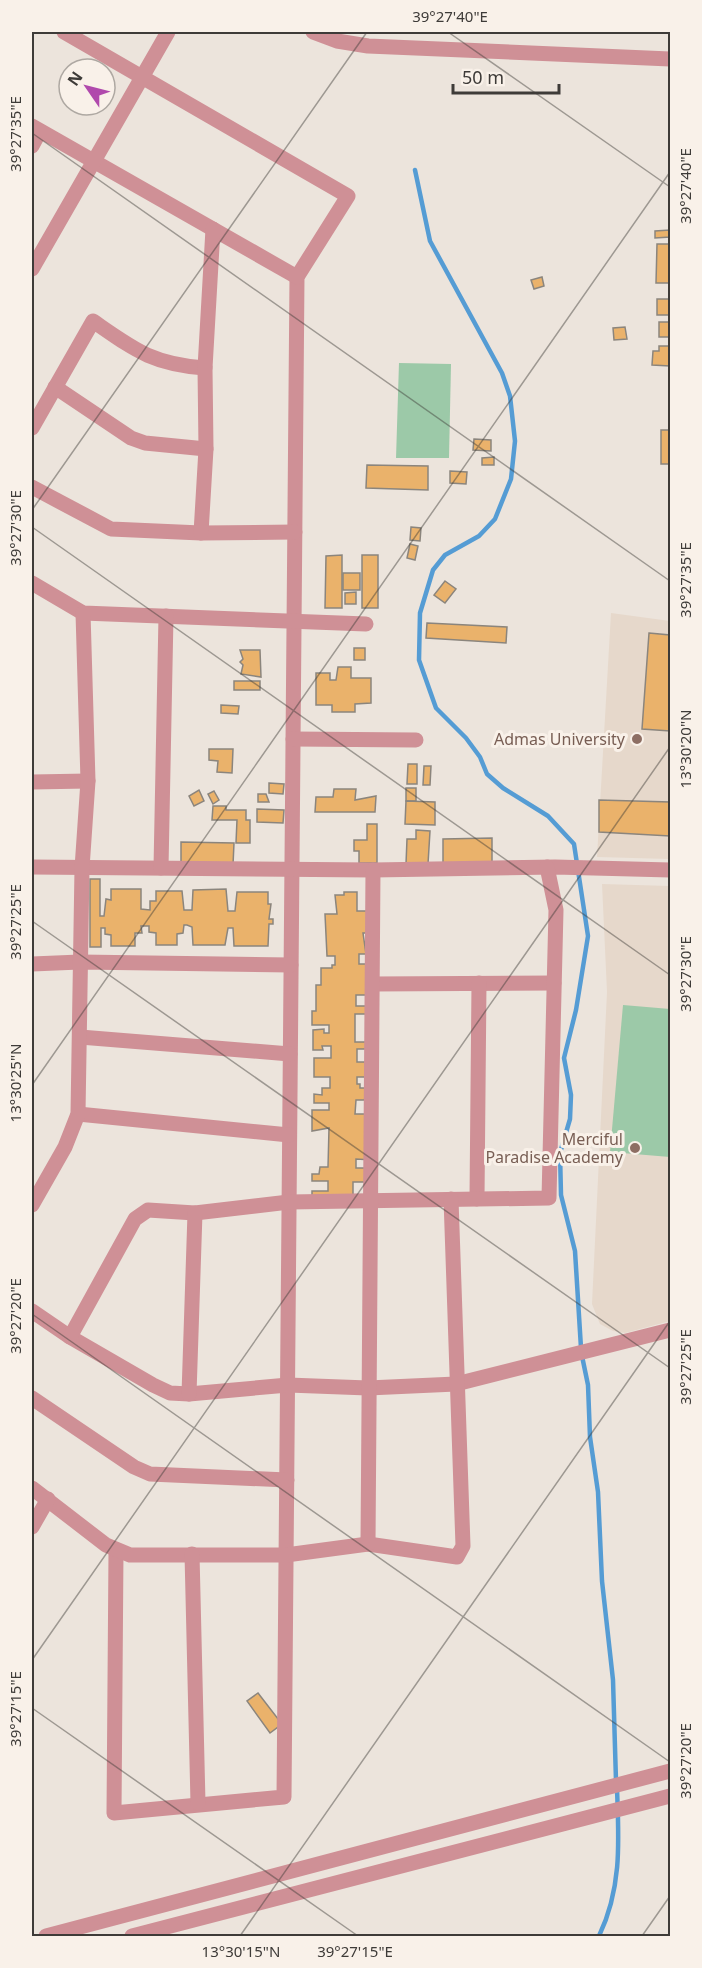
<svg xmlns="http://www.w3.org/2000/svg" width="702" height="1968" font-family="'Noto Sans',sans-serif">
<style>
.built{fill:#e6d8cb}
.green{fill:#9cc9a8}
.lines{fill:none;stroke-linecap:round;stroke-linejoin:round}
.stream{stroke:#559cd4;stroke-width:4.5}
.building{fill:#eab26b;stroke:#8b857d;stroke-width:1.5}
.minor{stroke:#cf9096;stroke-width:15}
.ticks{fill:none;stroke:#3e3b38;stroke-width:1.5;stroke-opacity:0.45}
.education-dot{fill:#8d6e63;stroke:#f9f1e9;stroke-width:2}
.labels{text-anchor:middle;dominant-baseline:central;stroke-width:6;stroke-linejoin:round;paint-order:stroke}
.education-label{font-size:16px;fill:#785e54;stroke:#f9f1e9;text-anchor:end}
.neatline{fill:none;stroke:#3e3b38;stroke-width:2}
.ticks-label{font-size:15px;text-anchor:middle;fill:#3e3b38}
</style>
<rect width="100%" height="100%" fill="#ece4dc"/>
<g class="built">
<path d="M611 613 670 621V859L597 857Z"/>
<path d="M602 884 670 886V1321L625 1333 613 1331 600 1324 592 1304 607 992Z"/>
</g>
<g class="green">
<path d="M399 363 451 364 449 458H396Z"/>
<path d="M623 1005 670 1009V1157L610 1152Z"/>
</g>
<g class="lines">
<g class="stream">
<path d="M415 170 430 241 502 373 510 396 515 441 511 479 495 519 479 536 445 555 433 570 420 613 419 660 436 708 466 738 480 757 487 774 503 788 548 816 574 844 588 936 576 1010 564 1058 571 1095 570 1119 560 1153 561 1195 575 1251 581 1348"/>
<path d="M582 1356 588 1385 590 1437 598 1492 602 1581 613 1680 616 1781"/>
<path d="M599 1936C622 1888 619 1841 617 1789"/>
</g>
</g>
<g class="building">
<path d="M670 230V237L655 238V231Z"/>
<path d="M657 244H670V283H656Z"/>
<path d="M542 277 544 286 534 289 531 280Z"/>
<rect x="657" y="299" width="13" height="16"/>
<rect x="659" y="322" width="11" height="15"/>
<path d="M625 327 627 339 614 340 613 328Z"/>
<path d="M659 346H670V366L652 365 653 351H659Z"/>
<rect x="661" y="430" width="9" height="34"/>
<path d="M474 439 491 440V451L473 450Z"/>
<path d="M494 457V465H482V458Z"/>
<path d="M367 465 428 466V490L366 488Z"/>
<path d="M450 471 467 472 466 484 450 483Z"/>
<path d="M411 527 421 528 420 541 410 540Z"/>
<path d="M410 544 418 546 415 560 407 558Z"/>
<path d="M342 555V608H325L326 556Z"/>
<rect x="362" y="555" width="16" height="53"/>
<rect x="343" y="573" width="17" height="17"/>
<path d="M445 581 456 589 445 603 434 595Z"/>
<path d="M356 592V604H345V593Z"/>
<path d="M427 623 507 627 506 643 426 638Z"/>
<path d="M649 633 670 635V731L642 729Z"/>
<rect x="354" y="648" width="11" height="12"/>
<path d="M240 650H260L261 677 241 674 243 665 240 662 243 659Z"/>
<path d="M338 667H351V678H371V703L355 704V712H332V705H316V673H330V680H336Z"/>
<rect x="234" y="681" width="26" height="9"/>
<path d="M221 705 239 706 238 714 221 713Z"/>
<path d="M209 749H233L232 773 217 772 218 761 209 760Z"/>
<path d="M408 764H417V784H407Z"/>
<path d="M424 766H431L430 785H423Z"/>
<path d="M269 783 284 784 283 794 269 793Z"/>
<rect x="406" y="788" width="10" height="13"/>
<path d="M334 789H356L355 800 376 796 375 812H315L316 797H333Z"/>
<path d="M199 790 204 801 194 806 189 796Z"/>
<path d="M214 791 219 800 213 804 208 794Z"/>
<path d="M258 794H266L269 802H258Z"/>
<path d="M599 800 670 802V836L599 832Z"/>
<path d="M406 801 435 802V825L405 824Z"/>
<path d="M213 806H226V810H246V820H250V843H236L237 820H212Z"/>
<path d="M257 809 284 810 283 823 257 822Z"/>
<path d="M367 824H377V863H359V851H354V840H367Z"/>
<path d="M416 830 430 831 428 864H406L407 839H416Z"/>
<path d="M492 838V862L443 863V839Z"/>
<path d="M181 842 234 843 233 865 181 864Z"/>
<path d="M90 879H100V916H104L106 899 111 900V889H141V909L150 910V901H156V891H182L184 910H192L193 890 226 889 228 911H235L237 892H268V904H271L269 919H273V924H269L268 946H234L233 928H228L225 945H193L192 927 187 925H184L183 933 177 934V945H156V933L149 932V926H141L142 933H135V946H111V935L105 934V928H101V947H90Z"/>
<path d="M344 892H357V911H367L370 933H363L366 954H359V964H369L366 995H356V1006H373V1014H355V1042H372V1049H357V1062H374L367 1077H357V1084H360V1088H372L364 1100H356L355 1114H370L372 1160 356 1159V1168H370V1182H353V1200L312 1199V1191H328V1181H312V1174H319L320 1167H328L329 1128 312 1131V1110H329V1103H314V1094L322 1095V1088H330V1077H314V1058H331V1046H322L323 1050H313V1030L324 1029V1033H329V1025H312V1011H316V985H321V968H332V965H335V956H327L325 914H337L335 895H344Z"/>
<path d="M258 1693 282 1724 270 1733 247 1701Z"/>
</g>
<g class="lines">
<g class="minor">
<path d="M64 32 348 196 297 277 284 1797 114 1813 116 1551"/>
<path d="M313 32 337 41 368 46 670 59"/>
<path d="M32 126 297 277"/>
<path d="M32 146 40 131"/>
<path d="M32 269 168 32"/>
<path d="M55 387 131 438 145 443 206 449"/>
<path d="M32 428 93 321C135 350 152 364 205 368"/>
<path d="M32 487 111 529 201 533 295 532"/>
<path d="M201 533 206 449 205 368 213 229"/>
<path d="M32 583 83 613 366 624"/>
<path d="M293 739 416 740"/>
<path d="M32 782 88 781"/>
<path d="M32 867 373 870 555 867 670 870"/>
<path d="M161 868 166 616"/>
<path d="M32 964 80 962 291 965"/>
<path d="M373 984 554 983"/>
<path d="M80 1037 290 1054"/>
<path d="M78 1114 289 1135"/>
<path d="M477 1199 479 983"/>
<path d="M32 1205 65 1147 78 1114 82 868 88 781 83 613"/>
<path d="M32 1311 70 1337 153 1385 170 1393 189 1394 288 1385 368 1388 456 1384 670 1330"/>
<path d="M70 1337 135 1219 148 1210 195 1213 289 1202 549 1198 556 910 547 867"/>
<path d="M189 1394 195 1213"/>
<path d="M32 1398 134 1467 150 1474 287 1480"/>
<path d="M32 1488 106 1545 130 1555H286L368 1544 457 1557 463 1546 451 1199"/>
<path d="M32 1527 48 1499"/>
<path d="M368 1544 373 870"/>
<path d="M192 1554 198 1803"/>
<path d="M46 1936 670 1771"/>
<path d="M132 1936 670 1796"/>
</g>
</g>
<path class="ticks" d="M448 32 670 187M32 133 670 581M32 510 367 32M32 527 670 975M32 921 670 1368M32 1085 670 172M32 1314 670 1762M32 1660 670 747M32 1708 358 1936M240 1936 670 1321M642 1936 670 1896"/>
<g class="education-dot">
<circle cx="637" cy="739" r="6"/>
<circle cx="635" cy="1148" r="6"/>
</g>
<g class="labels">
<g class="education-label">
<text x="625" y="739">Admas University</text>
<text x="623" y="1139">Merciful<tspan x="623" dy="18">Paradise Academy</tspan></text>
</g>
</g>
<rect width="702" height="1968" fill="none" stroke="#f9f1e9" stroke-width="66"/>
<g transform="translate(87 87) rotate(305)"><circle r="28" fill="#f9f1e9" stroke="#aea8a2" stroke-width="1.5"/>
<path d="M0-4.5L10 22L0 15L-10 22Z" fill="#b049ac"/>
<text y="-9" font-size="16" font-weight="bold" text-anchor="middle" fill="#3e3b38">N</text>
</g>
<path d="M453 84v9h106v-9" fill="none" stroke="#3e3b38" stroke-width="3"/>
<text x="462" y="84" font-size="18" fill="#3e3b38" stroke="#f9f1e9" stroke-width="4.5" paint-order="stroke">50 m</text>
<rect x="33" y="33" width="636" height="1902" class="neatline"/>
<g class="ticks-label">
<text x="450" y="22">39°27'40"E</text>
<text transform="translate(16 134) rotate(-90)" y="5">39°27'35"E</text>
<text transform="translate(686 186) rotate(-90)" y="5">39°27'40"E</text>
<text transform="translate(16 528) rotate(-90)" y="5">39°27'30"E</text>
<text transform="translate(686 580) rotate(-90)" y="5">39°27'35"E</text>
<text transform="translate(686 749) rotate(-90)" y="5">13°30'20"N</text>
<text transform="translate(16 922) rotate(-90)" y="5">39°27'25"E</text>
<text transform="translate(686 974) rotate(-90)" y="5">39°27'30"E</text>
<text transform="translate(16 1083) rotate(-90)" y="5">13°30'25"N</text>
<text transform="translate(16 1316) rotate(-90)" y="5">39°27'20"E</text>
<text transform="translate(686 1367) rotate(-90)" y="5">39°27'25"E</text>
<text transform="translate(16 1709) rotate(-90)" y="5">39°27'15"E</text>
<text transform="translate(686 1761) rotate(-90)" y="5">39°27'20"E</text>
<text x="241" y="1957">13°30'15"N</text>
<text x="355" y="1957">39°27'15"E</text>
</g>
</svg>
